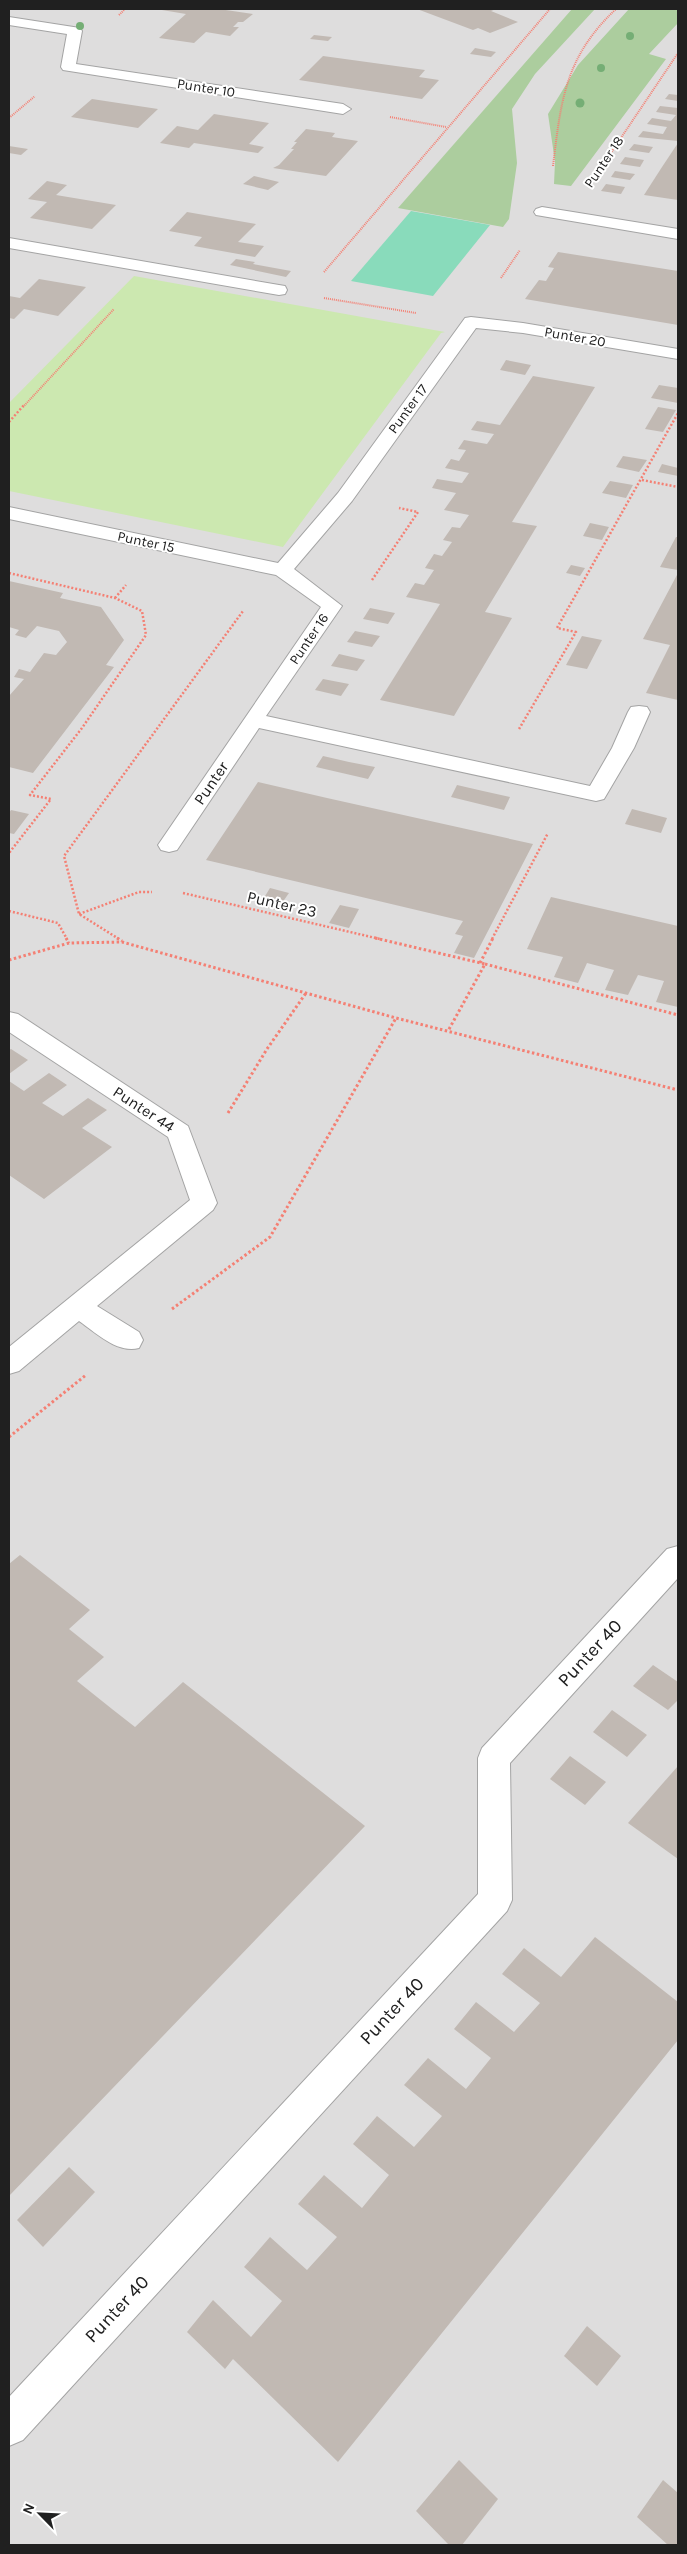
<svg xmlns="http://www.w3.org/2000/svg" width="687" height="2554" font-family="Karla,sans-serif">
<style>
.residential{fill:#dedddd}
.grass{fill:#cce8b0}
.forest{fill:#accd9e}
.pitch{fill:#89dbbb}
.building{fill:#c1b9b3}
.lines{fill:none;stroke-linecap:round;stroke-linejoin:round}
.street-casing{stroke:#a4a4a4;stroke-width:2}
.path-far2{stroke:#f48074;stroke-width:2;stroke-dasharray:1 1;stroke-linecap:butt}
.path-far1{stroke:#f48074;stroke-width:2.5;stroke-dasharray:2 2;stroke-linecap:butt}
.path{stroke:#f48074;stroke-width:3;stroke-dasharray:2.5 2.5;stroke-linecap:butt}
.street{fill:#fff;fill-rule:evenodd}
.tree{fill:#75ae75}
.labels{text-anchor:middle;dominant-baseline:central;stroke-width:4;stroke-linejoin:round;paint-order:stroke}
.far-street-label{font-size:14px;fill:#202020;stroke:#fff}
.street-label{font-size:16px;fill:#202020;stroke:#fff}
.near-street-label{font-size:19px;fill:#202020;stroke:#fff}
</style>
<rect width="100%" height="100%" fill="#f0ede7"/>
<rect class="residential" x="9" y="9" width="669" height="2536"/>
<path class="grass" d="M134 276 445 332 441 333 283 547 9 491V403Z"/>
<g class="forest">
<path d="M572 9H595L535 74 512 109 517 163 509 219 503 227 398 208Z"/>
<path d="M629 9H678V23L649 54 666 59 571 186 554 184 555 162 548 114 578 65Z"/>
</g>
<path class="pitch" d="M411 211 490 225 433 296 351 281Z"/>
<g class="building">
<path d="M156 9H219L253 14 243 22H238L233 27H239L230 36 206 32 194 43 159 38 186 14Z"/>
<path d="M417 9H496L491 11 518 22 490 33 478 28 473 30Z"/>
<path d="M314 35 332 37 328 41 310 39Z"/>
<path d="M475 48 496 52 491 57 470 54Z"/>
<path d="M323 56 425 70 419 77 439 80 422 99 299 80Z"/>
<path d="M669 94 678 95V101L665 99Z"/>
<path d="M92 99 158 109 138 128 71 117Z"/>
<path d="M660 106 678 108V141L638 137 643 131 663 134 667 127 647 124 652 118 671 121 676 115 656 112Z"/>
<path d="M214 114 269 123 249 144 264 147 258 153 194 143 189 148 160 143 177 126 198 130Z"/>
<path d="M306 129 335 133 332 137 358 141 326 176 273 168 279 165 294 149H291L297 142H294Z"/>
<path d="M678 143V200L644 195 662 167Z"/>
<path d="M634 144 653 147 649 153 629 150Z"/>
<path d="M9 146 28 149 21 155 9 153Z"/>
<path d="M625 157 644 160 640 167 620 164Z"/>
<path d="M615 171 635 174 630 180 611 177Z"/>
<path d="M254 176 279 182 268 190 243 184Z"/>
<path d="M47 181 67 185 56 195 116 205 92 229 30 218 47 202 28 199Z"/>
<path d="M606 184 625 187 621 194 601 191Z"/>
<path d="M187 212 256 224 238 242 264 246 255 257 194 246 202 237 169 231Z"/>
<path d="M558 252 678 271V325L525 299 539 280 546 281 554 268 548 267Z"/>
<path d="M236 259 255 262 253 264 291 271 286 277 230 265Z"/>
<path d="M39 279 86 287 58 316 24 309 14 319 9 318V296L20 298Z"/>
<path d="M506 360 531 365 525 375 500 370Z"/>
<path d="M533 376 595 387 512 522 537 526 485 612 512 618 454 716 380 700 440 604 406 597 415 583 424 585 434 570 425 568 434 554 442 556 452 542 443 540 452 527 460 528 469 515 444 510 456 493 432 488 437 479 462 483 469 473 445 468 451 459 459 461 466 450 458 449 464 440 487 444 494 434 471 430 477 421 500 425Z"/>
<path d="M659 385 678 388V403L651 398Z"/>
<path d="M658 407 676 410 663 432 645 429Z"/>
<path d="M623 456 647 460 639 472 616 467Z"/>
<path d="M662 464 678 468V476L658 472Z"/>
<path d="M610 481 633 485 626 498 602 493Z"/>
<path d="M590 523 609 527 602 540 583 536Z"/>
<path d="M676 537H678V570L660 567Z"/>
<path d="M571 565 585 568 580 576 566 573Z"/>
<path d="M678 573V700L646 693 670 645 643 639Z"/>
<path d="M9 581 63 593 60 598 101 607 124 640 106 665 114 667 33 773 9 767V696L24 679 14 677 19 669 30 672 44 653 56 655 67 642 59 631 37 626 26 638 15 635 19 630 9 627Z"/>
<path d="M370 608 395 613 388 624 363 619Z"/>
<path d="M355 631 380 636 372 647 347 642Z"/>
<path d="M582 636 602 640 587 669 566 665Z"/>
<path d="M339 654 365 660 357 671 331 666Z"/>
<path d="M323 679 349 684 341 696 315 690Z"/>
<path d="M323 756 349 762 375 767 368 779 316 767Z"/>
<path d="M258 782 327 798 533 844 474 958 454 953 463 936 455 934 463 921 206 860Z"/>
<path d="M457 785 483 791 510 797 504 810 451 797Z"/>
<path d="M632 809 667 818 661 833 625 824Z"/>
<path d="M11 810 29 814 14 834 9 833V813Z"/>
<path d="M270 888 289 893 277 910 259 906Z"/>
<path d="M551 897 678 926V1007L656 1002 664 981 638 975 628 995 605 990 614 970 587 963 578 983 554 977 563 957 527 949Z"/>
<path d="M340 905 359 909 349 928 329 923Z"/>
<path d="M11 1049 28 1060 9 1074V1050Z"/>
<path d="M49 1073 67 1085 42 1103 63 1116 88 1098 107 1110 82 1128 112 1147 44 1199 9 1175V1081L24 1091Z"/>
<path d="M20 1555 90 1610 69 1629 104 1657 77 1681 112 1709 135 1727 183 1682 365 1826 9 2196V1564Z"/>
<path d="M653 1665 678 1682V1700L668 1710 633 1686Z"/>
<path d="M612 1710 647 1735 627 1757 593 1732Z"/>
<path d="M570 1756 606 1782 585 1805 550 1779Z"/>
<path d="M678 1766V1859L628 1823Z"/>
<path d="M595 1937 678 2002V2040L338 2462 233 2359 225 2369 187 2332 213 2300 251 2337 282 2301 244 2267 270 2237 307 2270 337 2237 298 2204 324 2175 362 2208 389 2175 353 2144 377 2116 414 2147 442 2116 404 2085 428 2058 466 2089 491 2058 454 2029 476 2002 514 2032 540 2003 502 1974 524 1948 561 1977Z"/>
<path d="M69 2167 95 2192 43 2247 17 2220Z"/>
<path d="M587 2326 621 2356 597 2386 564 2356Z"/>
<path d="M459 2460 498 2499 462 2545H449L416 2511Z"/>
<path d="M663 2480 678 2493V2545H668L637 2517Z"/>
</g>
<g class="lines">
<g class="street-casing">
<g id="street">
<path d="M9 17 80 28 82 31 76 64 343 104 351 109 343 114 63 70 61 67 67 34 9 25Z"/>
<path d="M542 207 678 229V239L536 215 534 212 536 209Z"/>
<path d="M9 238 279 285 285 286 287 290 285 294 279 295 9 248Z"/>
<path d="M471 317 523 323 678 349V359L523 333 476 328 352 501 294 569 342 606 266 716 590 786 612 748 628 712 631 707 639 706 647 707 650 712 634 748 604 799 596 801 259 728 177 850 169 852 161 850 158 845 321 607 276 575 9 519V507L278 563 338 493 465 318Z"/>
<path d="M9 1012 18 1014 188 1126 217 1203 213 1210 97 1306 139 1332 143 1340 139 1348C118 1354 96 1333 79 1321L19 1371 9 1374V1347L190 1200 168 1137 9 1032Z"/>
<path d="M678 1546V1578L510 1763 512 1900 507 1911 23 2440 9 2446V2397L478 1894V1758L482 1748 667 1549Z"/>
</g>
</g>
<g class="path-far2">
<path d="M119 15 125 9"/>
<path d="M390 117 446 127"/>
<path d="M9 118 35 96"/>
<path d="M553 166C561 100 565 57 616 9"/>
<path d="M596 175 678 53"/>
<path d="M324 272 550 9"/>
<path d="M501 278 520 250"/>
<path d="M324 298 416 313"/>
<path d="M23 407 114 309"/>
</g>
<g class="path-far1">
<path d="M9 422 24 405"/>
<path d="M642 480 678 487"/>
<path d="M9 573 115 598 142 611 146 635 82 728 30 795 51 799 9 853"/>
<path d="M372 580 418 512 399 508"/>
<path d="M115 598 126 585"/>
<path d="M519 729 576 632 557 628 678 413"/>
<path d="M183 893 380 939"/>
<path d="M9 911 58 923 67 939"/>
<path d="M79 914 139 892H152"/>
<path d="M119 939 79 914 64 856 243 611"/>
<path d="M492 939 548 833"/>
</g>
<g class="path">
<path d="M66 938 69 943"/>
<path d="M117 938 122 941"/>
<path d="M375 938 485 964 448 1031"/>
<path d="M9 960 69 943 122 942 396 1018 678 1090"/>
<path d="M480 963 493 938"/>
<path d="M485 964 678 1015"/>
<path d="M228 1113 267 1049 306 993"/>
<path d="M172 1309 270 1237 396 1018"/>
<path d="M9 1437 86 1375"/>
</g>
<use href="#street" class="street"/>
</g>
<g class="tree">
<circle cx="80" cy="26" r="4"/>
<circle cx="630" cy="36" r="4"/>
<circle cx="601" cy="68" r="4"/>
<circle cx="580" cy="103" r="4.5"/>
</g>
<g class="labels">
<g class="far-street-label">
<text transform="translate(206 88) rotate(9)">Punter 10</text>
<text transform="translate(604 162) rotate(-56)">Punter 18</text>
<text transform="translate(575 337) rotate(10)">Punter 20</text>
<text transform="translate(408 409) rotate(-54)">Punter 17</text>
<text transform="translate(146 542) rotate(12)">Punter 15</text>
<text transform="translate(309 639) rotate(-56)">Punter 16</text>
</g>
<g class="street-label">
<text transform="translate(211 783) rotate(-56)">Punter</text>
<text transform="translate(282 904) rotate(13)">Punter 23</text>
<text transform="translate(144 1109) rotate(33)">Punter 44</text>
</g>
<g class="near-street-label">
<text transform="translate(590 1653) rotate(-47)">Punter 40</text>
<text transform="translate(392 2011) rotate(-47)">Punter 40</text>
<text transform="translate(117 2309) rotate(-47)">Punter 40</text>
</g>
</g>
<rect width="687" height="2554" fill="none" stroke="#202020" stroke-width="20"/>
<g transform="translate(40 2514) rotate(294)" stroke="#ffffff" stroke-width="4" paint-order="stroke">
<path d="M0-4L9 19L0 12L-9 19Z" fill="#202020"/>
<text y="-8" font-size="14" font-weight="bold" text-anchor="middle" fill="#202020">N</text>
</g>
</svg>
